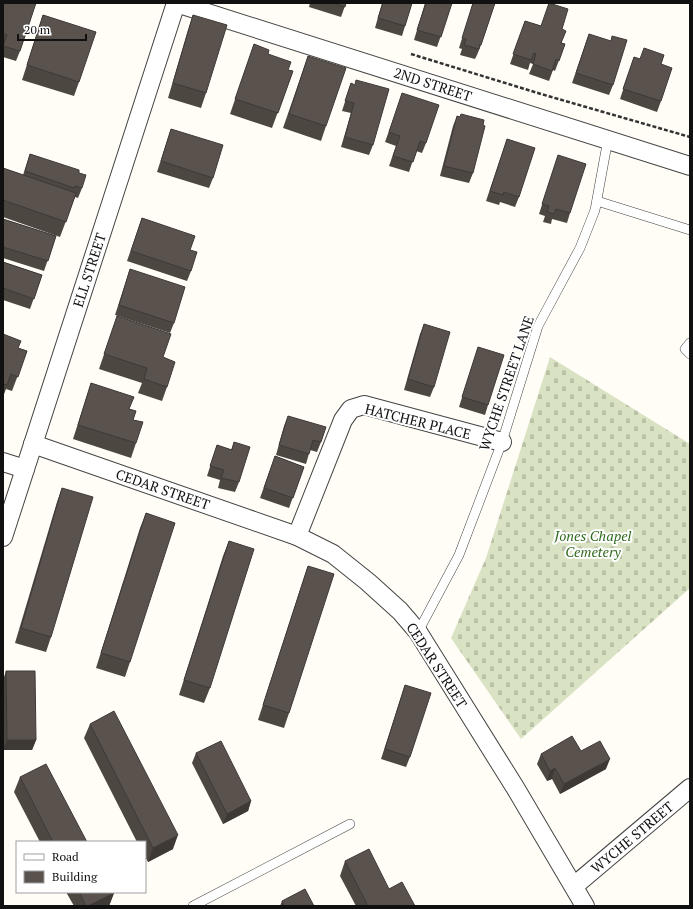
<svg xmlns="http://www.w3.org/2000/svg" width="693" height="909" font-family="'PT Serif',serif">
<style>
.cemetery{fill:url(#cemetery-stones)}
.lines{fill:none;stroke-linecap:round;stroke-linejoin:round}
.service-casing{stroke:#444;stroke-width:10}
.minor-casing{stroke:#444;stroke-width:20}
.path{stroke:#333;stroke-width:2.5;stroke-dasharray:4 2;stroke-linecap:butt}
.service{stroke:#fff;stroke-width:9}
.minor{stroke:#fff;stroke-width:18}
.wall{fill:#4d4742}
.shaded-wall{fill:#3f3936}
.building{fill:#5a524d;stroke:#3f3936}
.labels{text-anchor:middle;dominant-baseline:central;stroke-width:4;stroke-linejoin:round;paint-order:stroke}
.street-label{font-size:14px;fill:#111;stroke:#fff}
.park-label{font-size:14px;font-style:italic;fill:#2f6b1f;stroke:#fff}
</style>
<defs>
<pattern id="cemetery-stones" width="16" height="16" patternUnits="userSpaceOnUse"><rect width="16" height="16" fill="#d9e3c4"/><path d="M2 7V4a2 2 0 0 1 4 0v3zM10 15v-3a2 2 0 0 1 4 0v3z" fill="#b9c2a7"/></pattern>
</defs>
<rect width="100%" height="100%" fill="#fffdf5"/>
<path class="cemetery" d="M550 357 690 444V588L521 739 451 638 486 558Z"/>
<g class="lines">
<g class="service-casing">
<g id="service">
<path d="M597 201 690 230"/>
<path d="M690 343 685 349 690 354"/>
<path d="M418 632 459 555 502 442 538 326 580 248 595 210 608 139"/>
<path d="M193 906 350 824"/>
</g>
</g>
<g class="minor-casing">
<g id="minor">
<path d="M176 3 690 166"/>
<path d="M33 444 297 536 333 554 368 582 400 611 418 632 516 789 585 906"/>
<path d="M3 462 25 469"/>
<path d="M297 536 343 420 351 409 364 405 502 442"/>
<path d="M3 537 176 3"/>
<path d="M574 886 690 788"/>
</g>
</g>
<path class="path" d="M411 54 541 94 690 137"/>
<use href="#service" class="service"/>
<use href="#minor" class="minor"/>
</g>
<g class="wall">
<path d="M3 3 20 51 16 61 3 57Z"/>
<path d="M310 3H346L341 17 309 7Z"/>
<path d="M382 3H412L405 26 402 36 375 28Z"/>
<path d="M425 3H452L437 47 414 40Z"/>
<path d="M473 3H495L481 45 477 55 475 59 460 55 462 49 459 48Z"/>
<path d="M43 15 79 82 74 96 22 80Z"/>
<path d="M193 15 206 93 201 108 168 98 188 30Z"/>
<path d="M525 21 541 26 562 29V43L565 44 555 71 553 70 549 81 529 74 533 64 530 63 528 70 510 64Z"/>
<path d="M589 34 613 85 609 95 572 83Z"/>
<path d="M254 44 268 54 288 70 293 71 272 128 230 114Z"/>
<path d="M308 56 326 126 321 141 283 128Z"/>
<path d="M634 57 640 59 661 64V101L657 112 620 99Z"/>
<path d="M351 83 373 145 369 155 341 147 351 113 342 111Z"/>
<path d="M399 103 426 143 422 153 416 151 409 172 389 166 396 146 385 142Z"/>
<path d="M457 116 483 125 473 173 469 183 440 176 453 126Z"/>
<path d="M171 129 213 178 209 188 157 172Z"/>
<path d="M507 139 519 197 515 207 500 202 499 205 486 201Z"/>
<path d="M30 154 79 173 82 188 78 198 75 197 60 237 3 217V168L23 175Z"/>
<path d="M558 155 570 213 567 223 552 219 551 224 543 222 545 216 539 214Z"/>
<path d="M142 218 190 250 191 271 187 281 127 261Z"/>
<path d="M3 219 56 236 44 271 3 258Z"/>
<path d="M3 262 42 275 30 309 3 300Z"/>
<path d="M130 269 174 323 170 333 115 315Z"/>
<path d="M117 316 163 357 167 387 162 401 138 393 142 383 99 369Z"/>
<path d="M424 324 434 387 430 397 404 390 420 334Z"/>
<path d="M3 334 18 348 27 351 12 391 6 389 3 397Z"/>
<path d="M478 347 488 405 485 415 459 407Z"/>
<path d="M91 383 129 409 133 420 136 443 131 458 73 439Z"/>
<path d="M288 416 321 442 317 452 310 450 306 464 276 455 284 426Z"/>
<path d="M234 442 239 482 235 492 218 488 220 480 207 476 217 445 231 450Z"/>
<path d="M275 456 304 467 289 508 260 498Z"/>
<path d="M62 488 51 637 46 652 15 643 57 502Z"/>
<path d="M146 513 130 662 125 677 96 668 140 528Z"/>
<path d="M229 541 210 688 204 703 179 695 223 556Z"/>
<path d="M308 566 289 713 284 728 258 720 303 581Z"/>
<path d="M6 671 36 740 32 750H3V680Z"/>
<path d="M405 685 410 757 406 767 381 759Z"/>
<path d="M90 724 173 849 148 862 145 857V842H137L84 738Z"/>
<path d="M581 751 606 769 560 794 552 779 547 781 537 764 541 754Z"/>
<path d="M196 753 251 801 248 811 223 824 192 763Z"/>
<path d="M20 777 87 842H40L14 792Z"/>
<path d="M345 861 389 889 415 906H356L340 876Z"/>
<path d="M66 892H113L114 893 109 906H74Z"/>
<path d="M282 901 314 906H280Z"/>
</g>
<g class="shaded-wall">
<path d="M7 740H36L32 750H3Z"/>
<path d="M610 759 606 769 560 794 564 784Z"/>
<path d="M555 768 552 779 547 781 550 771Z"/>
<path d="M251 801 248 811 223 824 227 814Z"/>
<path d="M178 835 173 849 148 862 153 848Z"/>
<path d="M114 893 109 906H88Z"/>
</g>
<g class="building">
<path d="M3 3H36L20 51 3 46 7 35 3 33Z"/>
<path d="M332 3H346L345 7Z"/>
<path d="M383 3H412L405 26 378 18Z"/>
<path d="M426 3H452L441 37 417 30Z"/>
<path d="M473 3H495L481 45 480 44 479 49 464 45 466 39 462 38Z"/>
<path d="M549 3 568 9 562 29 566 31 561 43 565 44 559 61 556 59 552 71 533 64 536 54 534 53 531 60 513 54 525 21 541 26Z"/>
<path d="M43 15 96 32 79 82 27 65Z"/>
<path d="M193 15 227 25 206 93 173 83Z"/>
<path d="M589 34 611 41 612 36 627 40 613 85 576 73Z"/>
<path d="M254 44 269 50 268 54 291 62 288 70 293 71 278 113 235 99Z"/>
<path d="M644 48 664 55 661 64 672 68 661 101 623 89 634 57 640 59Z"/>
<path d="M308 56 346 68 326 126 289 114Z"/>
<path d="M356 80 389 89 373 145 345 137 354 103 345 101 351 83 355 85Z"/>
<path d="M402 93 439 105 426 143 420 141 413 162 393 156 400 136 389 132Z"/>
<path d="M461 114 484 120 483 125 485 126 473 173 444 166 457 116 460 117Z"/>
<path d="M171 129 223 145 213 178 161 161Z"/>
<path d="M507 139 535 148 519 197 504 192 503 195 490 191Z"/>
<path d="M30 154 79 170V173L86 175 82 188 75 186 74 188 25 171Z"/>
<path d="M558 155 586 164 570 213 556 209 554 214 547 212 549 206 542 204Z"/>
<path d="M3 168 76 193 66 222 3 200Z"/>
<path d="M142 218 195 236 190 250 197 252 191 271 131 251Z"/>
<path d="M3 219 56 236 48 261 3 247Z"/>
<path d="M3 262 42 275 34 299 3 288Z"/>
<path d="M130 269 185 287 174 323 119 305Z"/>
<path d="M117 316 171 334 163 357 175 362 167 387 144 379 147 368 104 354Z"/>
<path d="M424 324 450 332 434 387 408 379Z"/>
<path d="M3 334 21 341 18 348 27 351 18 377 11 374 7 385 3 384Z"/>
<path d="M478 347 504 355 488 405 462 397Z"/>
<path d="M91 383 134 397 129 409 136 411 133 420 143 422 136 443 78 425Z"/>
<path d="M288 416 326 427 321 442 313 440 309 454 279 445Z"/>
<path d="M234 442 250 447 239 482 221 478 224 470 210 466 217 445 232 450Z"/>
<path d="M275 456 304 467 293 498 264 488Z"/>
<path d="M62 488 93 497 51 637 21 628Z"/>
<path d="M146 513 175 523 130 662 101 653Z"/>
<path d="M229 541 254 549 210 688 184 680Z"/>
<path d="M308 566 334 574 289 713 263 705Z"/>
<path d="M6 671H35L36 740H7Z"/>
<path d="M405 685 431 693 410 757 385 749Z"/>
<path d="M114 711 178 835 153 848 90 724Z"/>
<path d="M572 736 581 751 600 741 610 759 564 784 555 768 550 771 541 754Z"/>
<path d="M221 741 251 801 227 814 196 753Z"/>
<path d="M46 764 87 842H53L20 777Z"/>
<path d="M369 849 389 889 402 882 415 906H368L345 861Z"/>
<path d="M305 889 314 906H284L282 901Z"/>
<path d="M79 892H113L114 893 88 906H86Z"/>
</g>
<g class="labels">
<g class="street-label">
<text transform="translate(433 84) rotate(18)">2ND STREET</text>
<text transform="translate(89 270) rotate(-72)">ELL STREET</text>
<text transform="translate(506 383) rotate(-71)">WYCHE STREET LANE</text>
<text transform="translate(418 421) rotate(14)">HATCHER PLACE</text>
<text transform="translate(163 489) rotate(19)">CEDAR STREET</text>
<text transform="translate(437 665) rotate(57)">CEDAR STREET</text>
<text transform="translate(632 837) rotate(-40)">WYCHE STREET</text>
</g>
<g class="park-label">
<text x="593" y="535">Jones Chapel<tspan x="593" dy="16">Cemetery</tspan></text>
</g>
</g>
<rect width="693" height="909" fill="none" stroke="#111111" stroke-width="8"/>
<rect x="16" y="841" width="130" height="52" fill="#ffffff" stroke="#a0a0a0"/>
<rect x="24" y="854" width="20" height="6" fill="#ffffff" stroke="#a0a0a0"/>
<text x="52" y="861" font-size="12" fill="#111111">Road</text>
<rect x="24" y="871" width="20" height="12" fill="#5a524d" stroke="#a0a0a0"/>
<text x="52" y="881" font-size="12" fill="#111111">Building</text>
<path d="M18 34v6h68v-6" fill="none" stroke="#111111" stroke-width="2"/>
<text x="24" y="34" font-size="12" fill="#111111" stroke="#ffffff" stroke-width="3" paint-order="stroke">20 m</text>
</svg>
